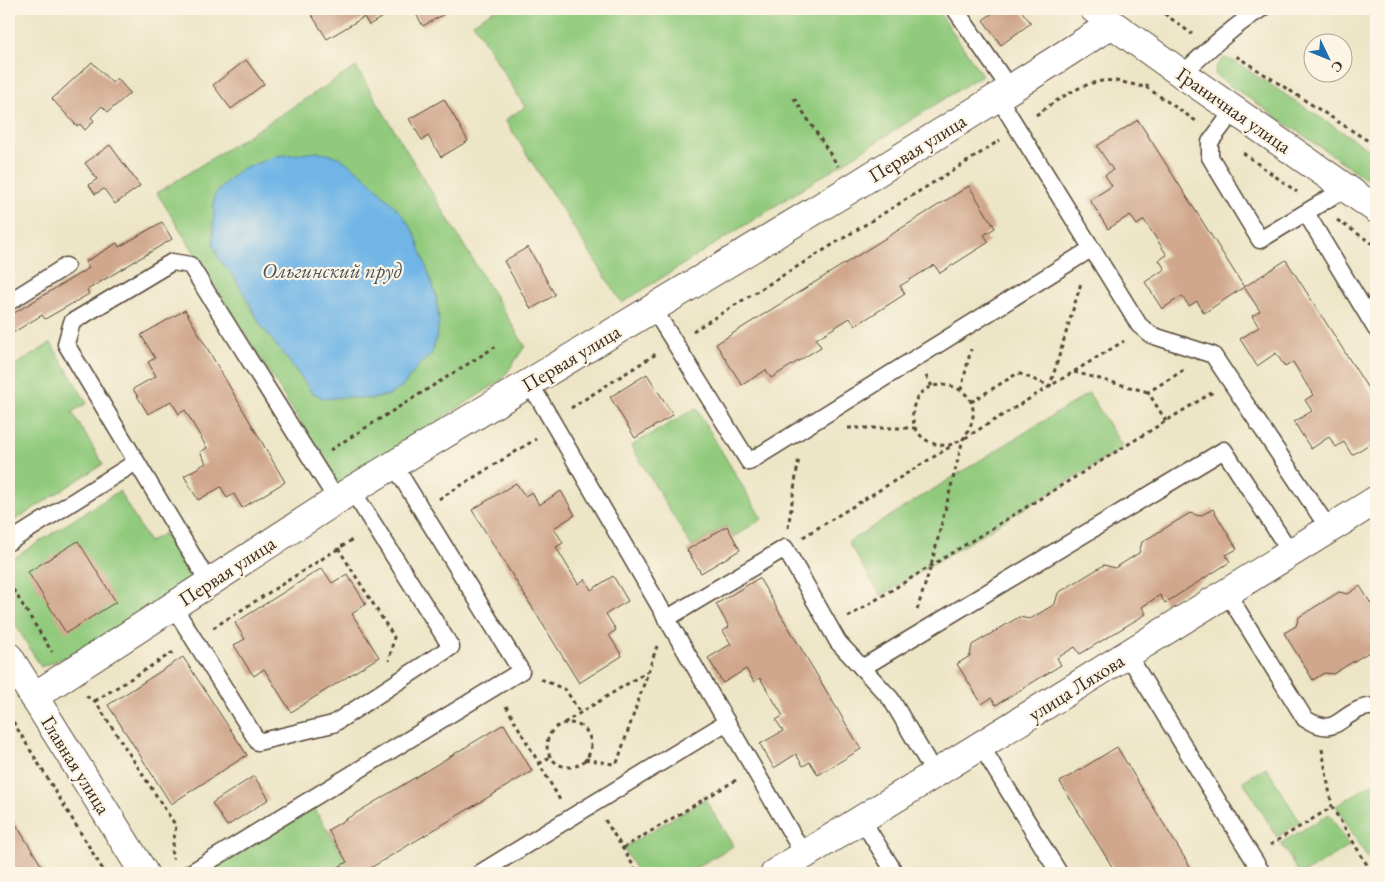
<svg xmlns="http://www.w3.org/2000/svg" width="1385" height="882" font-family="'EB Garamond',serif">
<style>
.green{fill:#91ca7d;stroke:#667a4e}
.water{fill:#6fb5e6;stroke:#557082}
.building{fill:#d0a78d}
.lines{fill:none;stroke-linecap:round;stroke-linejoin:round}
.service-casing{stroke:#564637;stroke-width:19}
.minor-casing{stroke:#564637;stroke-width:30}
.tertiary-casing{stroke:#564637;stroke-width:30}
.path{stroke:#564637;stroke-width:3;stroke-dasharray:4 4;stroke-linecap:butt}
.service{stroke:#fff;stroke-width:16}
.minor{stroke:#fff;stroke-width:28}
.tertiary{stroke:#fff;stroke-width:28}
.labels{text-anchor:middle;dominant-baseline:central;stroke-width:4.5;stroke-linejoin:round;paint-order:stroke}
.street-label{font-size:20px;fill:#3b2a1e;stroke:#fcf5e5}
.water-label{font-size:21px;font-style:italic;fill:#4b545a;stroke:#fcf5e5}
</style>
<rect width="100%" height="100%" fill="#fcf5e5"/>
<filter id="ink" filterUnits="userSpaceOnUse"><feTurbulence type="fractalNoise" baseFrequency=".02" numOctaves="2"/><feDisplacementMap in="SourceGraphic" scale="10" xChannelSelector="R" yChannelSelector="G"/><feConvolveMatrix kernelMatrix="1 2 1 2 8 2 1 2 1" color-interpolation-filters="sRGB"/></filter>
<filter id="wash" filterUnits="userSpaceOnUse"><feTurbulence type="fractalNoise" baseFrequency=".0096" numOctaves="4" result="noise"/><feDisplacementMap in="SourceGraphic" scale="20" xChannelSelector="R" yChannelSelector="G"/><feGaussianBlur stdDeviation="1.12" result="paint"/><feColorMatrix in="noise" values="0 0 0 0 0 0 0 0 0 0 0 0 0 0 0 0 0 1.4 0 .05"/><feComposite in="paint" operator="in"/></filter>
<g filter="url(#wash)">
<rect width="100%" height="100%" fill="#ece5c6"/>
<g class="green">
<path d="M496 9H937L982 75 622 303 505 120 525 107 473 23Z"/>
<path d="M1224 58 1234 61 1376 154V185L1215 75 1216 66Z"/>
<path d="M356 67 525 346 502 380 339 484 157 193Z"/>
<path d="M51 343 87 403 72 412 103 464 9 524V369Z"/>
<path d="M1089 393 1123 448 881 596 848 542Z"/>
<path d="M696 408 762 519 733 537 726 526 692 547 631 446Z"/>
<path d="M119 491 149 542 165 533 192 578 73 654 41 667 9 614V561Z"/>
<path d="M1266 767 1300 822 1277 837 1243 781Z"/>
<path d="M1376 781V871L1336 806Z"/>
<path d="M705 799 733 846 687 873H638L623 848Z"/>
<path d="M314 808 354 873H206Z"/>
<path d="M1329 814 1349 846 1305 873H1299L1281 843Z"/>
</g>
<path class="water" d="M320 152 339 157 363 174 402 214 415 234 436 295 439 321 436 340 431 355 419 365 403 386 390 395 372 399 344 397 325 399 311 392 301 377 262 327 235 278 219 260 213 243 214 196 226 182 241 169 277 156Z"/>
<g id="blocks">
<g class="building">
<path d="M308 9H386L389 13 369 25 364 17 327 39Z"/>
<path d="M413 9H443L446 13 423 26Z"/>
<path d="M998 9H1020L1031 23 1001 45 983 20Z"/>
<path d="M246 60 264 84 231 109 213 85Z"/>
<path d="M92 62 112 83 117 78 130 93 108 112 102 106 91 117 94 121 85 130 80 124 77 126 52 99Z"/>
<path d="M444 99 468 141 441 157 428 136 422 140 409 119Z"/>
<path d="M1138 120 1244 287 1204 313 1197 301 1189 306 1182 296 1162 309 1145 282 1165 269 1159 260 1167 255 1144 220 1137 225 1130 215 1108 229 1090 200 1112 186 1105 175 1113 170 1097 146Z"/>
<path d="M110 145 140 186 115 204 104 189 95 194 89 185 97 179 85 163Z"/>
<path d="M969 186 995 228 984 235 989 242 940 273 934 265 900 286 905 294 855 326 850 318 816 339 821 347 771 378 766 370 742 385 716 344Z"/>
<path d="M162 222 172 239 87 290 89 294 45 319 42 315 9 335V316L89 268 85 262 117 243 119 247Z"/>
<path d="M528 247 555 295 531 309 504 261Z"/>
<path d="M1286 260 1376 401V440L1352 455 1344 442 1336 447 1329 437 1311 449 1294 422 1312 411 1305 400 1313 395 1293 362 1285 367 1276 353 1257 366 1240 339 1259 327 1252 316 1260 311 1244 287Z"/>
<path d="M185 310 285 482 242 508 234 494 227 498 221 487 198 500 184 476 206 463 200 452 207 448 185 410 179 414 171 401 148 414 133 389 156 376 148 362 155 358 141 335Z"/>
<path d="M647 374 673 415 635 438 610 397Z"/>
<path d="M516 483 525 496 532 492 539 505 561 491 575 515 554 528 563 543 556 547 578 584 585 579 591 590 613 576 628 601 606 614 616 630 609 635 622 656 579 683 472 510Z"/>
<path d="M1213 509 1237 549 1226 555 1230 562 1165 603 1160 595 1142 607 1146 614 1080 654 1075 647 1057 658 1061 665 996 705 991 698 982 704 957 664 970 656 972 645 1019 617 1030 619 1055 604 1058 593 1104 565 1115 568 1139 553 1142 542 1190 513 1200 516Z"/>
<path d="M727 526 740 550 701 573 687 550Z"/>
<path d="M78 541 116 602 66 633 28 572Z"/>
<path d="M322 568 332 583 347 574 366 604 352 614 379 657 291 712 264 669 254 676 248 668 234 645 245 639 235 623Z"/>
<path d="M759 578 861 749 818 775 810 762 803 766 796 754 774 768 760 744 783 731 776 720 783 716 760 678 754 682 746 669 723 683 708 658 731 644 723 631 729 627 716 604Z"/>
<path d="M1360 586 1373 607 1376 605V640L1374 649 1333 674 1324 673 1313 680 1284 633 1296 626 1299 617 1339 592 1348 594Z"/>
<path d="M183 657 247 755 171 804 108 705Z"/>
<path d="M504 724 532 771 362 873H328L347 862 328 830Z"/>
<path d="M1117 747 1144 792 1194 873H1116L1060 782Z"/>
<path d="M254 776 269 799 227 826 212 803Z"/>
<path d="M9 813 46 873H9Z"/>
</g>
</g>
</g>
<g filter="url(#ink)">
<use href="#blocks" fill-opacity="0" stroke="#564637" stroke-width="1"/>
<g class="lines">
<g class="service-casing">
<g id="service">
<path d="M955 9 1010 89"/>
<path d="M1182 74C1207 51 1232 27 1261 9"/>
<path d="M998 97 1139 325 1151 335 1213 355 1329 529"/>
<path d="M1234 110 1210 142V157L1260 240 1346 188"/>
<path d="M1306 213 1376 329"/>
<path d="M9 302 66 266"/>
<path d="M653 308 749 462 1091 249"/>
<path d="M526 385 538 397 804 855"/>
<path d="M9 542 136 462"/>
<path d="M209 583 66 344 72 322 172 262 190 265 337 500"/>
<path d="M1227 593 1305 719C1336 736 1335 720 1360 709 1365 707 1371 707 1376 706"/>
<path d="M173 606 258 742 333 724 451 647 352 490"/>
<path d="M666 619 785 548 838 642 891 699 935 774"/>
<path d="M1128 655 1262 873"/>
<path d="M862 668 1224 450 1291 553"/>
<path d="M981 746 1059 873"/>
<path d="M862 820 895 873"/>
<path d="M190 873 521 671 394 465"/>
<path d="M480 873 727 722"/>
</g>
</g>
<g class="minor-casing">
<g id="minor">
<path d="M1094 9 1112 24"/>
<path d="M775 873 1376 500"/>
</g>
</g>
<g class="tertiary-casing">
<g id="tertiary">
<path d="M9 657 144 873"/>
<path d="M33 697 352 490 852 188 998 97 1112 24 1182 74 1376 209"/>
</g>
</g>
<g class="path">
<path d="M1158 9 1192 34"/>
<path d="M604 11 607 9"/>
<path d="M1236 56 1376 146"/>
<path d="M1146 87 1199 123"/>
<path d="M794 98 838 166"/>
<path d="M1036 115C1056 101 1077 85 1102 81 1116 79 1132 85 1146 87L1148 84"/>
<path d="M1243 153 1297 192"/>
<path d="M1337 220 1376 246"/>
<path d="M693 331 973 158 1000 140"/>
<path d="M1074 372 1148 392"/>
<path d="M926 376 932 386"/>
<path d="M961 390 971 349"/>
<path d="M971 402 1018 373 1050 386 1081 283"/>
<path d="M571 408 656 354"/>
<path d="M1166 421 1148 392 1184 370"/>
<path d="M848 428H915"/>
<path d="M965 438 1124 341"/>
<path d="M330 450 495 347"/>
<path d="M439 499 536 439"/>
<path d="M788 528 799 457"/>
<path d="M803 537 953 445"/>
<path d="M338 548 394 637 389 661"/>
<path d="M9 583 52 652"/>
<path d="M917 610 931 566 963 439C1004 382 908 362 913 419 915 437 932 447 949 445 954 444 959 441 963 439"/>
<path d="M848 617 1213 392"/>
<path d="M213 628 355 538"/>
<path d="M541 679 566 690 580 713"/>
<path d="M86 696 95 701 176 826 171 856 173 859"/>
<path d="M95 701 175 651"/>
<path d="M506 706 560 800"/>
<path d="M9 715 105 873"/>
<path d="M564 723 648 671"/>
<circle cx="569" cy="745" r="22"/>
<path d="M1322 749 1332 807"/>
<path d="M585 759 613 764"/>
<path d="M617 763 657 646"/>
<path d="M539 764 550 757"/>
<path d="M605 820 638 873"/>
<path d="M1270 845 1332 807 1372 873"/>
<path d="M623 848 736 780"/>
</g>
<use href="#service" class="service"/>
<use href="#minor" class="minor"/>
<use href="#tertiary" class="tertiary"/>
</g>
</g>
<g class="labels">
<g class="street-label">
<text transform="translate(1234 110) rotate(35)">Граничная улица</text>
<text transform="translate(917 148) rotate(-32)">Первая улица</text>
<text transform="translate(571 358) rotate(-31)">Первая улица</text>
<text transform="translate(227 571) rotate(-33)">Первая улица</text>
<text transform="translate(1076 687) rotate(-32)">улица Ляхова</text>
<text transform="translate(76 765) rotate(58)">Главная улица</text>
</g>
<g class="water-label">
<text x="332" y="270">Ольгинский пруд</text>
</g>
</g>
<rect width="1385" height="882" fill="none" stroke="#fcf5e5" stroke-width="30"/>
<g transform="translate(1328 58) rotate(133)"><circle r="24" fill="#fcf5e5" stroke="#afa495"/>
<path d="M0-4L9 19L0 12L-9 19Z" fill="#1f6fb2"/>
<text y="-8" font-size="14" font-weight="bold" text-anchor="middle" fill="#3b2a1e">С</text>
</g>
</svg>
